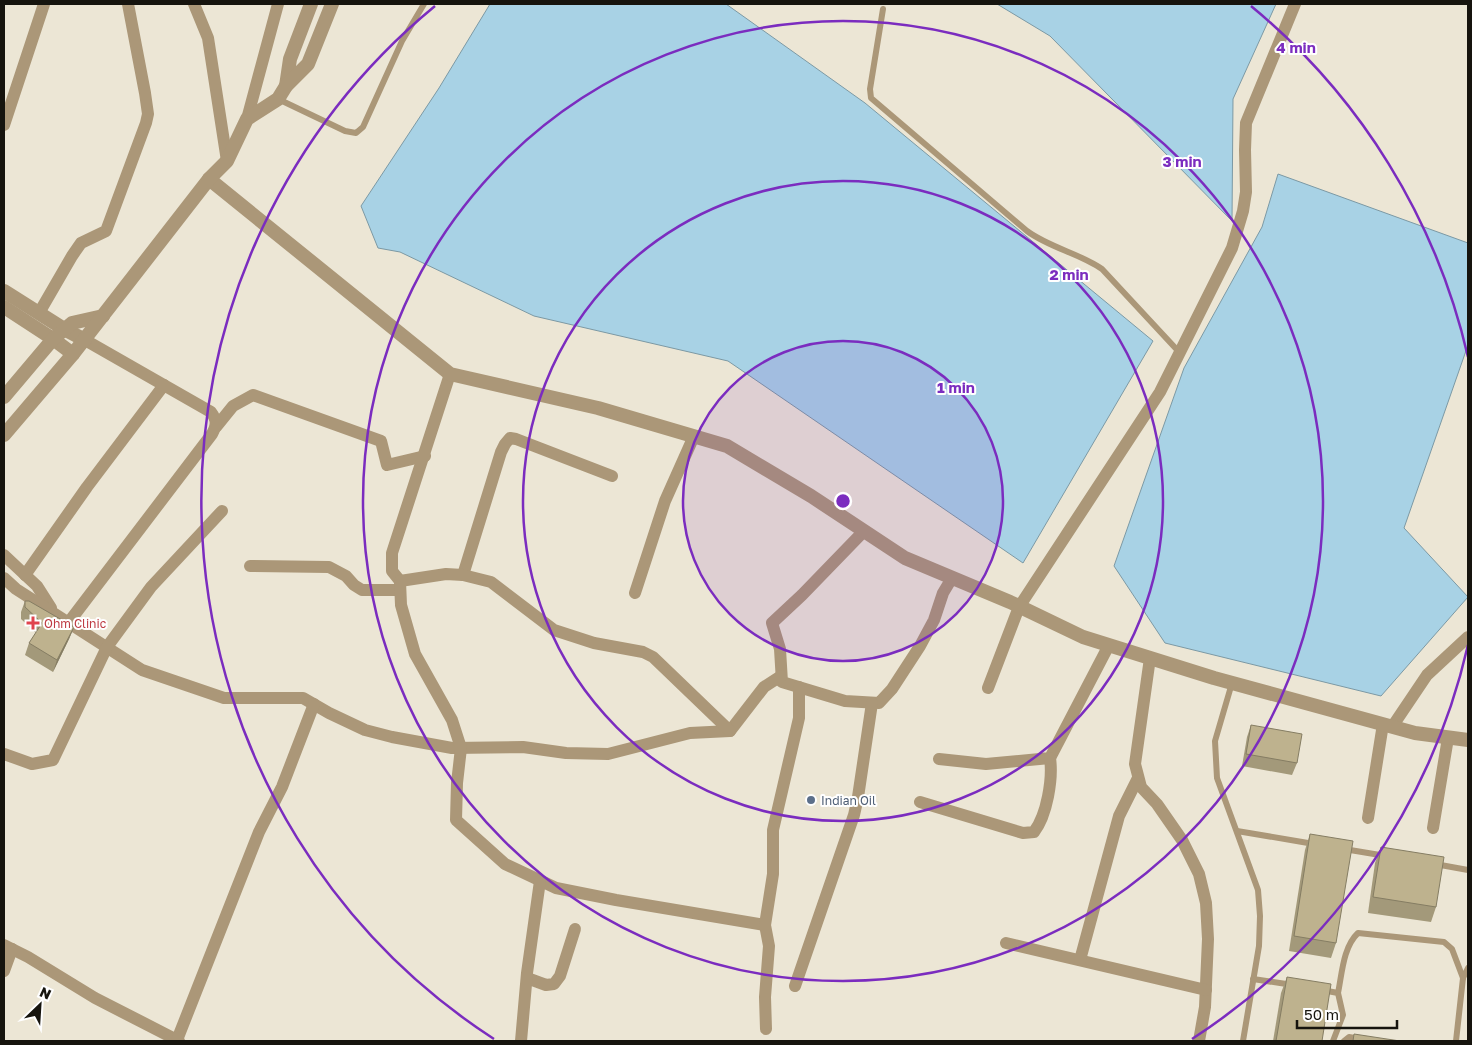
<svg xmlns="http://www.w3.org/2000/svg" width="1472" height="1045" font-family="'Golos Text',sans-serif">
<style>
.water{fill:#a8d2e5;stroke:#7c99a4}
.lines{fill:none;stroke-linecap:round;stroke-linejoin:round}
.service{stroke:#ab9778;stroke-width:6}
.minor{stroke:#ab9778;stroke-width:12}
.tertiary{stroke:#ab9778;stroke-width:14}
.wall{fill:#a3997a}
.shaded-wall{fill:#857d63}
.building{fill:#beb28e;stroke:#857d63}
.ring{fill:none;stroke:#7b2cbf;stroke-width:2.5}
.health-dot{fill:#e0444e;stroke:#fff;stroke-width:2}
.service-dot{fill:#5c6f8a;stroke:#fff;stroke-width:2}
.labels{text-anchor:middle;dominant-baseline:central;stroke-width:4;stroke-linejoin:round;paint-order:stroke}
.health-label{font-size:12px;fill:#be3a42;stroke:#fff;text-anchor:start}
.service-label{font-size:12px;fill:#4e5e75;stroke:#fff;text-anchor:start}
.centre{fill:#7b2cbf;stroke:#fff;stroke-width:2.5}
.ring-label{font-size:15px;text-anchor:middle;font-weight:bold;fill:#7b2cbf;stroke:#fff;stroke-width:4;stroke-linejoin:round;paint-order:stroke}
</style>
<rect width="100%" height="100%" fill="#ece6d5"/>
<g class="water">
<path d="M490 4H726L865 103 1153 341 1023 563 728 361 534 316 400 252 378 248 361 206 439 88Z"/>
<path d="M997 4H1276L1233 99 1232 221 1050 36Z"/>
<path d="M1278 174 1468 243V345L1404 528 1468 597 1381 696 1165 643 1114 566 1184 368 1262 227Z"/>
</g>
<g class="lines">
<g class="service">
<path d="M883 9 870 89 871 98 1027 231C1050 248 1079 253 1102 269L1180 353"/>
<path d="M278 99 345 131 356 133 363 127 402 41 424 4"/>
<path d="M1232 683 1215 741 1217 778 1258 890 1260 916 1259 946 1243 1041"/>
<path d="M1237 831 1314 844"/>
<path d="M1344 849 1386 856"/>
<path d="M1435 864 1468 870"/>
<path d="M1253 979 1293 985"/>
<path d="M1322 990 1338 993 1343 1015 1333 1041"/>
<path d="M1338 993C1342 974 1343 947 1358 933L1444 942 1452 949 1463 978"/>
<path d="M1344 1041 1349 1037 1371 1041"/>
<path d="M1456 1041 1463 978 1468 968"/>
</g>
<g class="minor">
<path d="M194 4 208 38 227 161"/>
<path d="M247 119 278 4"/>
<path d="M4 125 44 4"/>
<path d="M39 313 72 256 81 243 106 231 146 123 148 114 145 93 128 4"/>
<path d="M216 427 233 406 253 395 381 441 387 465 425 456"/>
<path d="M864 531 802 595 772 623 780 649 782 682 845 701 879 703 892 689 920 646 934 620 943 593 952 578"/>
<path d="M4 555 37 586 51 608"/>
<path d="M250 566 329 567 346 576 354 585 362 590H400"/>
<path d="M25 575 87 487 164 385"/>
<path d="M463 575 501 452 505 444 510 438 516 439 612 476"/>
<path d="M4 578 16 589 142 670 224 698H303L329 713 365 730 392 737 452 748 523 747 566 753 608 754 690 733 730 731 764 687 781 676"/>
<path d="M400 581 392 571V553L450 374"/>
<path d="M635 593 665 501 694 436"/>
<path d="M69 622 212 434C217 425 217 420 211 412L85 340"/>
<path d="M1150 658 1135 764 1141 787 1157 804 1182 840 1199 874 1206 903 1208 939 1205 1007 1199 1041"/>
<path d="M988 688 1019 607 1160 392 1232 248 1243 211 1246 192 1245 150 1246 123 1295 4"/>
<path d="M1392 727 1427 675 1468 637"/>
<path d="M730 731 653 657 643 652 594 643 554 630 491 582 463 575 446 574 400 581 401 605 415 654 452 720 461 748 457 783 456 820 505 864 556 888 616 900 765 925"/>
<path d="M4 754 32 764 53 760 107 647 151 587 222 511"/>
<path d="M939 759 986 764 1050 758 1109 645"/>
<path d="M920 802 1023 833 1034 832C1047 815 1053 779 1050 758"/>
<path d="M1368 818 1383 724"/>
<path d="M1433 828 1448 738"/>
<path d="M1006 943 1206 990"/>
<path d="M4 945 28 957 95 998 179 1041"/>
<path d="M1080 960 1119 816 1138 778"/>
<path d="M4 971 12 949"/>
<path d="M527 978 546 985 554 984 560 976 575 929"/>
<path d="M795 986 854 815 858 797 872 703"/>
<path d="M766 1029 765 997 769 946 765 925 773 874V830L799 718V687"/>
<path d="M177 1040 259 832 282 787 314 704"/>
<path d="M521 1041 527 973 540 881"/>
</g>
<g class="tertiary">
<path d="M286 86 290 59 311 4"/>
<path d="M209 179 450 374 598 408 727 446 811 496 905 558 1010 602 1083 637 1214 678 1415 733 1468 740"/>
<path d="M4 291 64 329 85 340"/>
<path d="M4 307 53 339 73 354"/>
<path d="M4 397 53 339 72 323 103 316"/>
<path d="M4 435 73 354 209 179 227 161 247 119 278 99 286 86 308 64 332 4"/>
</g>
</g>
<g class="wall">
<path d="M25 601 74 627 69 639 53 672 25 655 29 643 36 633 21 619V612Z"/>
<path d="M1251 725 1297 763 1292 775 1242 766 1247 737Z"/>
<path d="M1310 834 1336 943 1331 958 1289 951 1305 850Z"/>
<path d="M1381 847 1436 907 1431 922 1368 913 1375 863Z"/>
<path d="M1287 977 1322 1041H1273L1281 993Z"/>
</g>
<path class="shaded-wall" d="M74 627 69 639 53 672 57 660Z"/>
<g class="building">
<path d="M25 601H29L74 627 57 660 29 643 42 623 25 607Z"/>
<path d="M1251 725 1302 734 1297 763 1246 754Z"/>
<path d="M1310 834 1353 841 1336 943 1294 936Z"/>
<path d="M1381 847 1444 857 1436 907 1373 897Z"/>
<path d="M1287 977 1331 984 1322 1041H1276Z"/>
<path d="M1354 1034 1400 1041H1353Z"/>
</g>
<circle cx="843" cy="501" r="160" fill="#7b2cbf" fill-opacity=".12"/>
<g class="ring">
<circle cx="843" cy="501" r="160"/>
<circle cx="843" cy="501" r="320"/>
<circle cx="843" cy="501" r="480"/>
<path d="M1468 645A641 641 0 0 1 1192 1039M494 1039A641 641 0 0 1 435 6M1251 6A641 641 0 0 1 1468 357"/>
</g>
<path class="health-dot" d="M30.5 615.5h5v5h5v5h-5v5h-5v-5h-5v-5h5z"/>
<circle class="service-dot" cx="811" cy="800" r="5"/>
<g class="labels">
<g class="health-label">
<text x="44" y="623">Ohm Clinic</text>
</g>
<g class="service-label">
<text x="821" y="800">Indian Oil</text>
</g>
</g>
<circle cx="843" cy="501" r="8" class="centre"/>
<g class="ring-label">
<text x="1296" y="53">4 min</text>
<text x="1182" y="167">3 min</text>
<text x="1069" y="280">2 min</text>
<text x="956" y="393">1 min</text>
</g>
<rect width="1472" height="1045" fill="none" stroke="#16140e" stroke-width="10"/>
<g transform="translate(40 1005) rotate(25)" stroke="#ffffff" stroke-width="4" paint-order="stroke">
<path d="M0-4L9 19L0 12L-9 19Z" fill="#16140e"/>
<text y="-8" font-size="14" font-weight="bold" text-anchor="middle" fill="#16140e">N</text>
</g>
<path d="M1297 1020v8h100v-8" fill="none" stroke="#16140e" stroke-width="2.5"/>
<text x="1304" y="1020" font-size="15" fill="#16140e" stroke="#ffffff" stroke-width="4" paint-order="stroke">50 m</text>
</svg>
